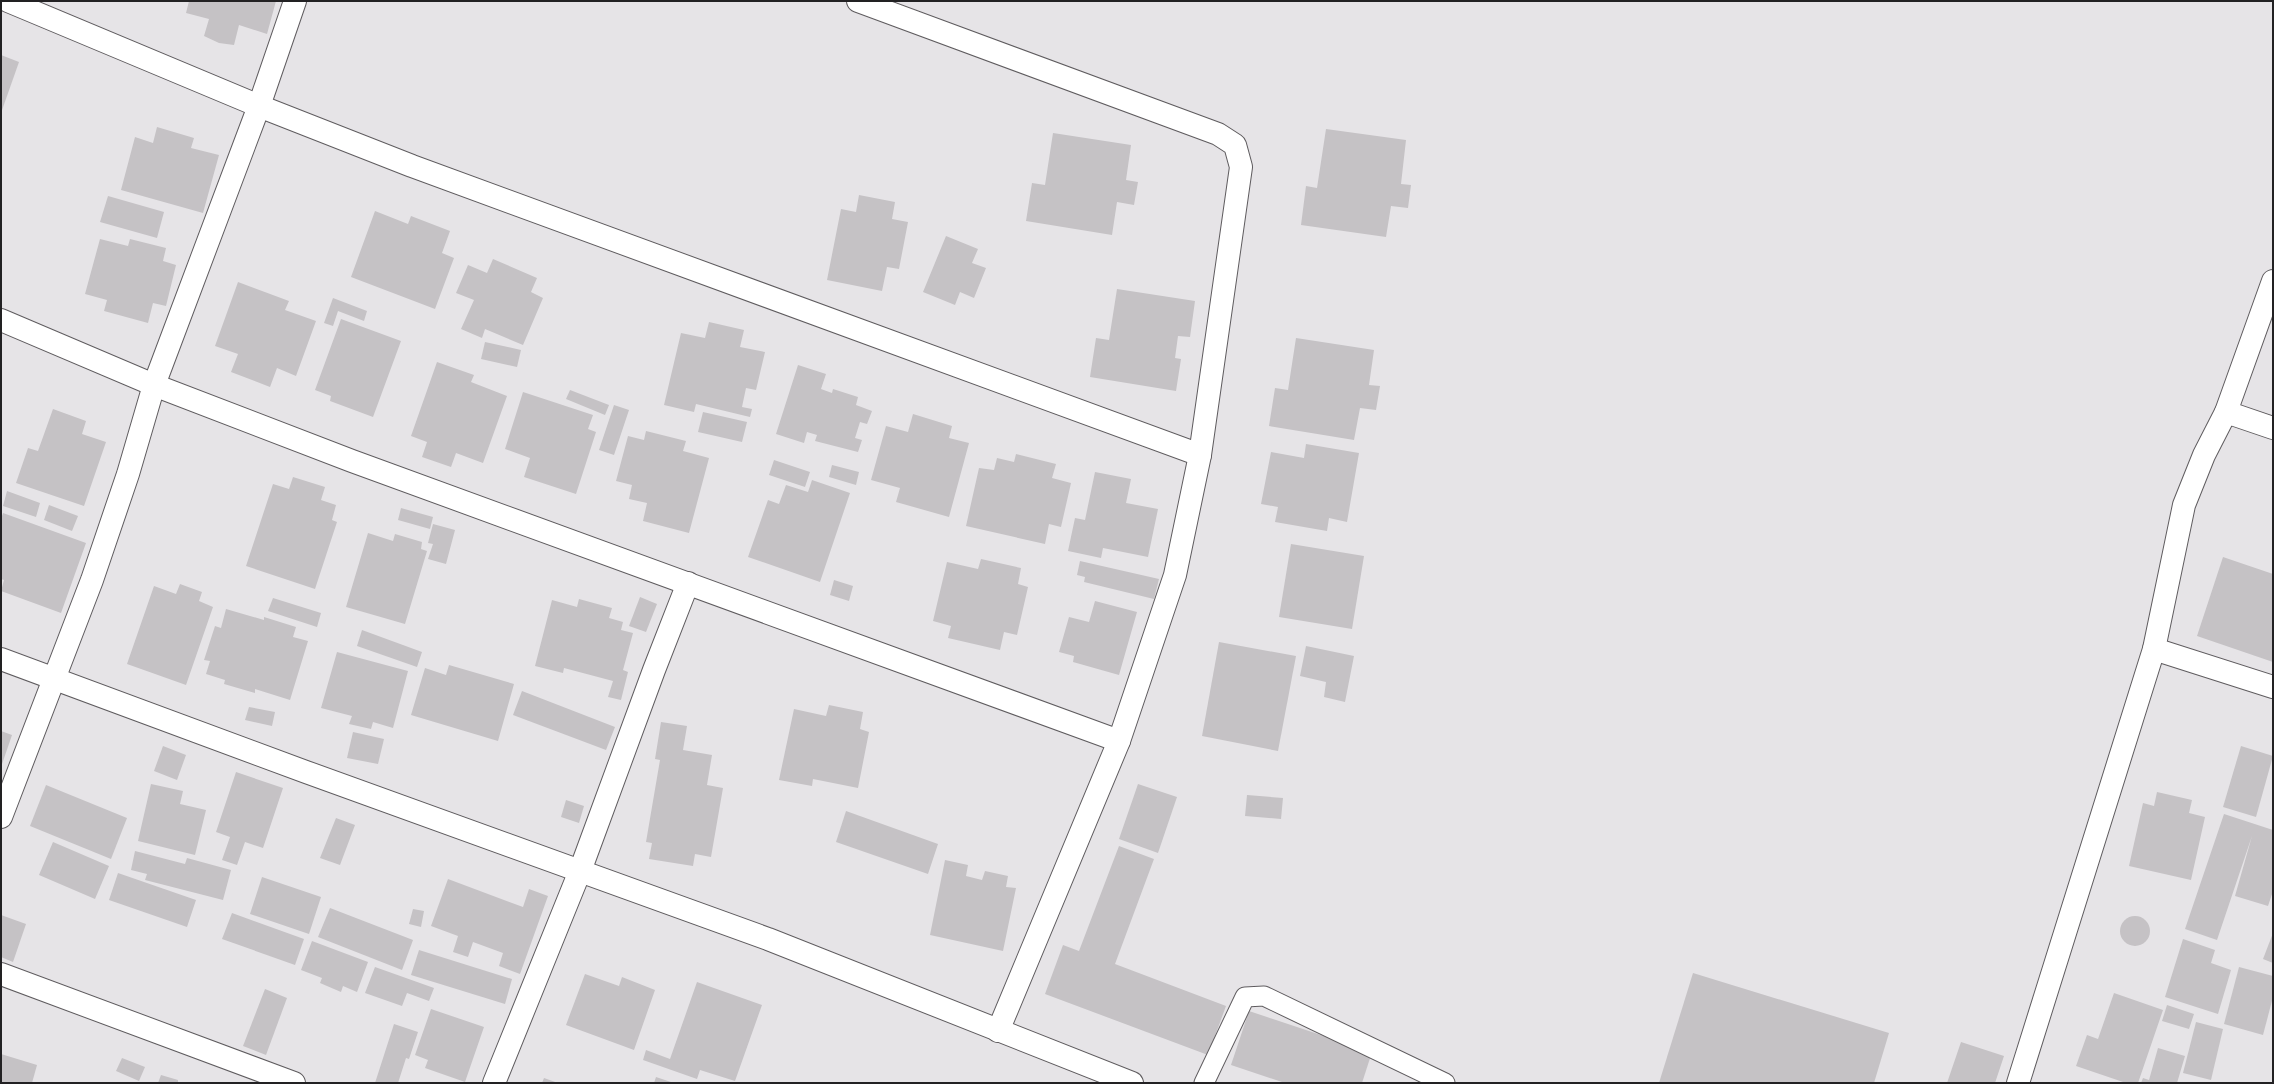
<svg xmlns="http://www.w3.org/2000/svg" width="2274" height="1084" font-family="Manrope,sans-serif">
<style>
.building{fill:#c5c2c5}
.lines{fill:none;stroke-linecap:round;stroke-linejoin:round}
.service-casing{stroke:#5f5c5f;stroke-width:21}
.minor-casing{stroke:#5f5c5f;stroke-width:24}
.service{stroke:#fff;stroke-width:19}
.minor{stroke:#fff;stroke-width:22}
</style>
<rect width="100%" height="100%" fill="#e6e4e7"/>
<g class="building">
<path d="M189 1H276L267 34 239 25 234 45 219 43 204 36 209 19 186 13Z"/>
<path d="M1 55 19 62 1 113Z"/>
<path d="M157 127 194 138 191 148 219 155 203 213 121 190 135 137 153 143Z"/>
<path d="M1326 129 1406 140 1401 184 1411 185 1408 208 1391 206 1386 237 1301 225 1306 186 1317 188Z"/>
<path d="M1053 133 1131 145 1126 180 1138 182 1134 205 1117 202 1112 235 1026 221 1032 183 1045 185Z"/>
<path d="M859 195 895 202 892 219 908 222 899 269 887 267 882 291 827 280 841 209 856 212Z"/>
<path d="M108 196 164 212 157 238 100 222Z"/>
<path d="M375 211 408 224 411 216 450 231 442 253 454 258 435 309 351 277Z"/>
<path d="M946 236 978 249 972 263 986 268 974 298 960 292 955 305 923 292Z"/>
<path d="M100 239 128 246 130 239 166 248 163 261 176 265 166 306 153 303 148 323 104 311 107 300 85 294Z"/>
<path d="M493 259 537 278 531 292 543 298 523 345 485 329 482 338 461 329 474 300 456 293 468 265 487 273Z"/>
<path d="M238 282 289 301 285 310 316 321 296 376 277 368 270 387 231 372 238 354 215 346Z"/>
<path d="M1117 289 1195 301 1190 337 1178 336 1175 358 1181 359 1176 391 1090 377 1096 338 1109 340Z"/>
<path d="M333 298 367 311 364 321 338 311 333 326 324 323Z"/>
<path d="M341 319 401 341 373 417 330 401 331 396 315 390Z"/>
<path d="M709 322 744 330 740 347 765 352 756 390 746 388 742 407 752 409 750 417 696 404 694 412 664 405 681 333 705 338Z"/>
<path d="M1296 338 1374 350 1369 385 1380 386 1376 410 1360 408 1354 440 1269 426 1275 388 1288 390Z"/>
<path d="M485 342 521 350 517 367 481 359Z"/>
<path d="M437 362 474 375 471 382 507 396 483 463 456 453 451 467 422 457 427 442 411 436Z"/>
<path d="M798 365 826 374 821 389 832 393 833 389 858 397 856 405 872 411 867 424 860 422 855 438 862 440 858 452 815 441 817 435 807 432 804 443 776 434Z"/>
<path d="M570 390 609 405 605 415 566 399Z"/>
<path d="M523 392 593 415 588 429 596 432 576 494 524 477 530 458 505 449Z"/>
<path d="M614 405 629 410 614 455 599 450Z"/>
<path d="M53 409 86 421 82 434 106 442 84 506 16 483 28 448 38 451Z"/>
<path d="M703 412 747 422 742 442 698 432Z"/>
<path d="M913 414 952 426 949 438 969 443 949 517 896 502 900 488 871 480 886 426 908 432Z"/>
<path d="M646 431 686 441 683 451 709 458 689 533 643 521 647 503 629 499 632 485 616 481 628 436 644 440Z"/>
<path d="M1306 444 1359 453 1347 522 1329 518 1327 531 1275 522 1278 507 1261 504 1271 452 1304 458Z"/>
<path d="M1016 454 1056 464 1052 478 1071 483 1061 527 1049 524 1045 544 966 526 979 468 994 470 997 458 1014 462Z"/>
<path d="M774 460 810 472 805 487 769 475Z"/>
<path d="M832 465 859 472 856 485 829 477Z"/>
<path d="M1095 472 1131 479 1126 503 1158 509 1148 557 1103 548 1101 558 1068 551 1075 518 1085 520Z"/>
<path d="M293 477 325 487 321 500 336 505 332 520 337 522 315 589 246 566 273 484 289 489Z"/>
<path d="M812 480 850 493 820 582 748 557 768 500 779 504 786 485 808 492Z"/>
<path d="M7 491 40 503 36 517 3 506Z"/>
<path d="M49 505 78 516 72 531 44 520Z"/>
<path d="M401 508 433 517 430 529 398 520Z"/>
<path d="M3 513 86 543 61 613 1 591 4 580 1 579V519Z"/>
<path d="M433 524 455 530 446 564 428 559 433 544 428 543Z"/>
<path d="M368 533 393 541 395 534 422 542 421 549 427 551 405 624 346 607Z"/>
<path d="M1291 544 1364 556 1352 629 1279 617Z"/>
<path d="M2223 557 2273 574V662L2197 636Z"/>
<path d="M981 559 1021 568 1018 584 1028 587 1017 635 1004 632 1000 650 948 638 951 626 933 621 947 562 978 569Z"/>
<path d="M1080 561 1159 579 1154 599 1084 582 1085 577 1077 575Z"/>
<path d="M834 580 853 586 849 601 830 595Z"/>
<path d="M180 584 202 592 199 601 213 607 186 685 127 664 154 586 176 594Z"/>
<path d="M640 597 657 604 646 632 629 626Z"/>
<path d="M273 598 321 613 317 627 268 611Z"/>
<path d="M579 599 612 608 609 618 623 622 621 630 633 633 623 670 628 672 621 700 608 697 613 681 564 668 563 673 535 666 552 600 577 607Z"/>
<path d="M1095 601 1137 612 1119 675 1073 662 1074 656 1059 652 1069 617 1089 622Z"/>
<path d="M226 609 264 620V617L296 627 293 637 308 641 290 700 255 689V693L224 684 225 680 206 674 210 661 204 660 215 626 221 628Z"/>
<path d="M362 630 422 652 417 667 357 646Z"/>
<path d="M1219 642 1296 656 1278 751 1202 736Z"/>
<path d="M1306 646 1354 656 1345 702 1324 697 1326 682 1300 676Z"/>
<path d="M337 652 408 671 393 728 373 722 371 729 349 724 352 716 321 708Z"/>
<path d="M449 665 514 684 498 741 411 715 425 668 446 675Z"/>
<path d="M522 691 615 727 606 750 513 715Z"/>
<path d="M829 705 863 712 860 729 869 732 858 788 813 779 812 786 779 780 794 709 826 716Z"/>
<path d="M249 707 275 712 272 726 245 720Z"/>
<path d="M661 722 687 726 683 750 712 755 707 785 723 788 711 857 695 854 693 866 649 859 652 843 646 842 660 760 655 759Z"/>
<path d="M1 731 12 735 1 767Z"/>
<path d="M353 732 384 739 378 764 347 758Z"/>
<path d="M163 746 186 755 177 780 154 771Z"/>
<path d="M2241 746 2273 756 2256 817 2223 807Z"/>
<path d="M236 772 283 788 263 848 245 842 237 865 222 860 230 837 216 832Z"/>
<path d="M151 784 183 791 180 804 206 810 195 855 138 841Z"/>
<path d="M1138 784 1177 797 1158 853 1119 839Z"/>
<path d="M46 785 127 818 111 859 30 826Z"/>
<path d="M2157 792 2192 800 2189 813 2205 817 2191 880 2129 866 2143 803 2154 806Z"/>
<path d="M1247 795 1283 798 1281 819 1245 816Z"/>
<path d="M566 800 584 806 579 823 561 817Z"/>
<path d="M846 811 938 844 928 874 836 842Z"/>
<path d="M2224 814 2273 830V891L2268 906 2235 896 2252 836 2217 940 2185 929Z"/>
<path d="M336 818 355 825 340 865 320 858Z"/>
<path d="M53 842 109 866 95 899 39 875Z"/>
<path d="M1119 846 1154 859 1115 964 1226 1006 1208 1055 1045 994 1063 945 1079 951Z"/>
<path d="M135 851 185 864 187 858 231 870 223 900 145 880 147 874 131 870Z"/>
<path d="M945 860 968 865 966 876 982 880 985 871 1008 876 1006 887 1016 888 1003 951 930 935Z"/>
<path d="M118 873 196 900 187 927 109 900Z"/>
<path d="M262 877 321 897 309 934 250 914Z"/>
<path d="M448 879 523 907 529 889 548 896 520 974 499 966 503 953 473 942 468 957 453 952 458 936 431 926Z"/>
<path d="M330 908 413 940 402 970 318 937Z"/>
<path d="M413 909 424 911 421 927 409 924Z"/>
<path d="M232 913 304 939 295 965 222 939Z"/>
<path d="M1 915 26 924 13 962 1 957Z"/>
<circle cx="2135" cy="931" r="15"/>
<path d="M2273 933V963L2263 959Z"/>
<path d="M2183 939 2215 950 2211 963 2231 970 2218 1014 2165 997Z"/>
<path d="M312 941 368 962 357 992 343 986 341 992 320 983 322 978 301 970Z"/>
<path d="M419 950 512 979 505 1004 411 975Z"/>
<path d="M375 967 434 988 429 1001 407 993 402 1006 365 993Z"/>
<path d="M2239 967 2273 976V997L2263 1035 2224 1024Z"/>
<path d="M1693 973 1889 1033 1874 1083H1659Z"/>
<path d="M585 974 619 986 622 977 655 990 634 1050 566 1025Z"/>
<path d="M697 982 762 1005 735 1081 700 1070 697 1079 643 1060 646 1050 670 1059Z"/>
<path d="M265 989 287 998 266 1055 243 1046Z"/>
<path d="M2114 993 2163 1010 2138 1083H2126L2076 1066 2087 1035 2098 1039Z"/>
<path d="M2167 1005 2194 1014 2189 1029 2162 1021Z"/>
<path d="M431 1009 484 1027 465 1082 425 1068 428 1060 415 1055Z"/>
<path d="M1249 1011 1372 1052 1362 1083H1285L1231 1065Z"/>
<path d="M2196 1022 2223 1029 2211 1080 2183 1073Z"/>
<path d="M394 1024 418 1032 409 1059 406 1058 398 1083H375Z"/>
<path d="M1961 1042 2004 1056 1995 1083H1947Z"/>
<path d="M2158 1048 2185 1056 2177 1083H2141L2143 1078 2149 1080Z"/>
<path d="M1 1054 37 1065 32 1083H1Z"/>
<path d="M122 1058 145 1067 139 1081 116 1071Z"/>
<path d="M161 1075 178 1080V1083H158Z"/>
<path d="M656 1077 674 1083H654Z"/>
<path d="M544 1078 558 1083H542Z"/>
</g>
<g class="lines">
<g class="service-casing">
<path id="service" d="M1204 1083 1245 997 1264 996 1445 1083"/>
</g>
<g class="minor-casing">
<g id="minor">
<path d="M8 1 259 106 412 166 1200 455"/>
<path d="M858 1 1218 134 1235 145 1241 167 1200 455 1175 575 1119 741 998 1031"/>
<path d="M1 320 154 385 352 461 1119 741"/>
<path d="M2226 412 2273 281"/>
<path d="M2154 649 2273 687"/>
<path d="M1 659 306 772 768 939 1132 1083"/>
<path d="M1 817 92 580 128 474 154 385 259 106 295 1"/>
<path d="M1 974 294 1083"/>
<path d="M494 1083 580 871 654 670 688 583"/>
<path d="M2018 1083 2154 649 2184 505 2204 455 2226 412 2273 428"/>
</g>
</g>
<use href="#service" class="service"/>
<use href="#minor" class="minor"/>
</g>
<rect width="2274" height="1084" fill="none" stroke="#222123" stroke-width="4"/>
</svg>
